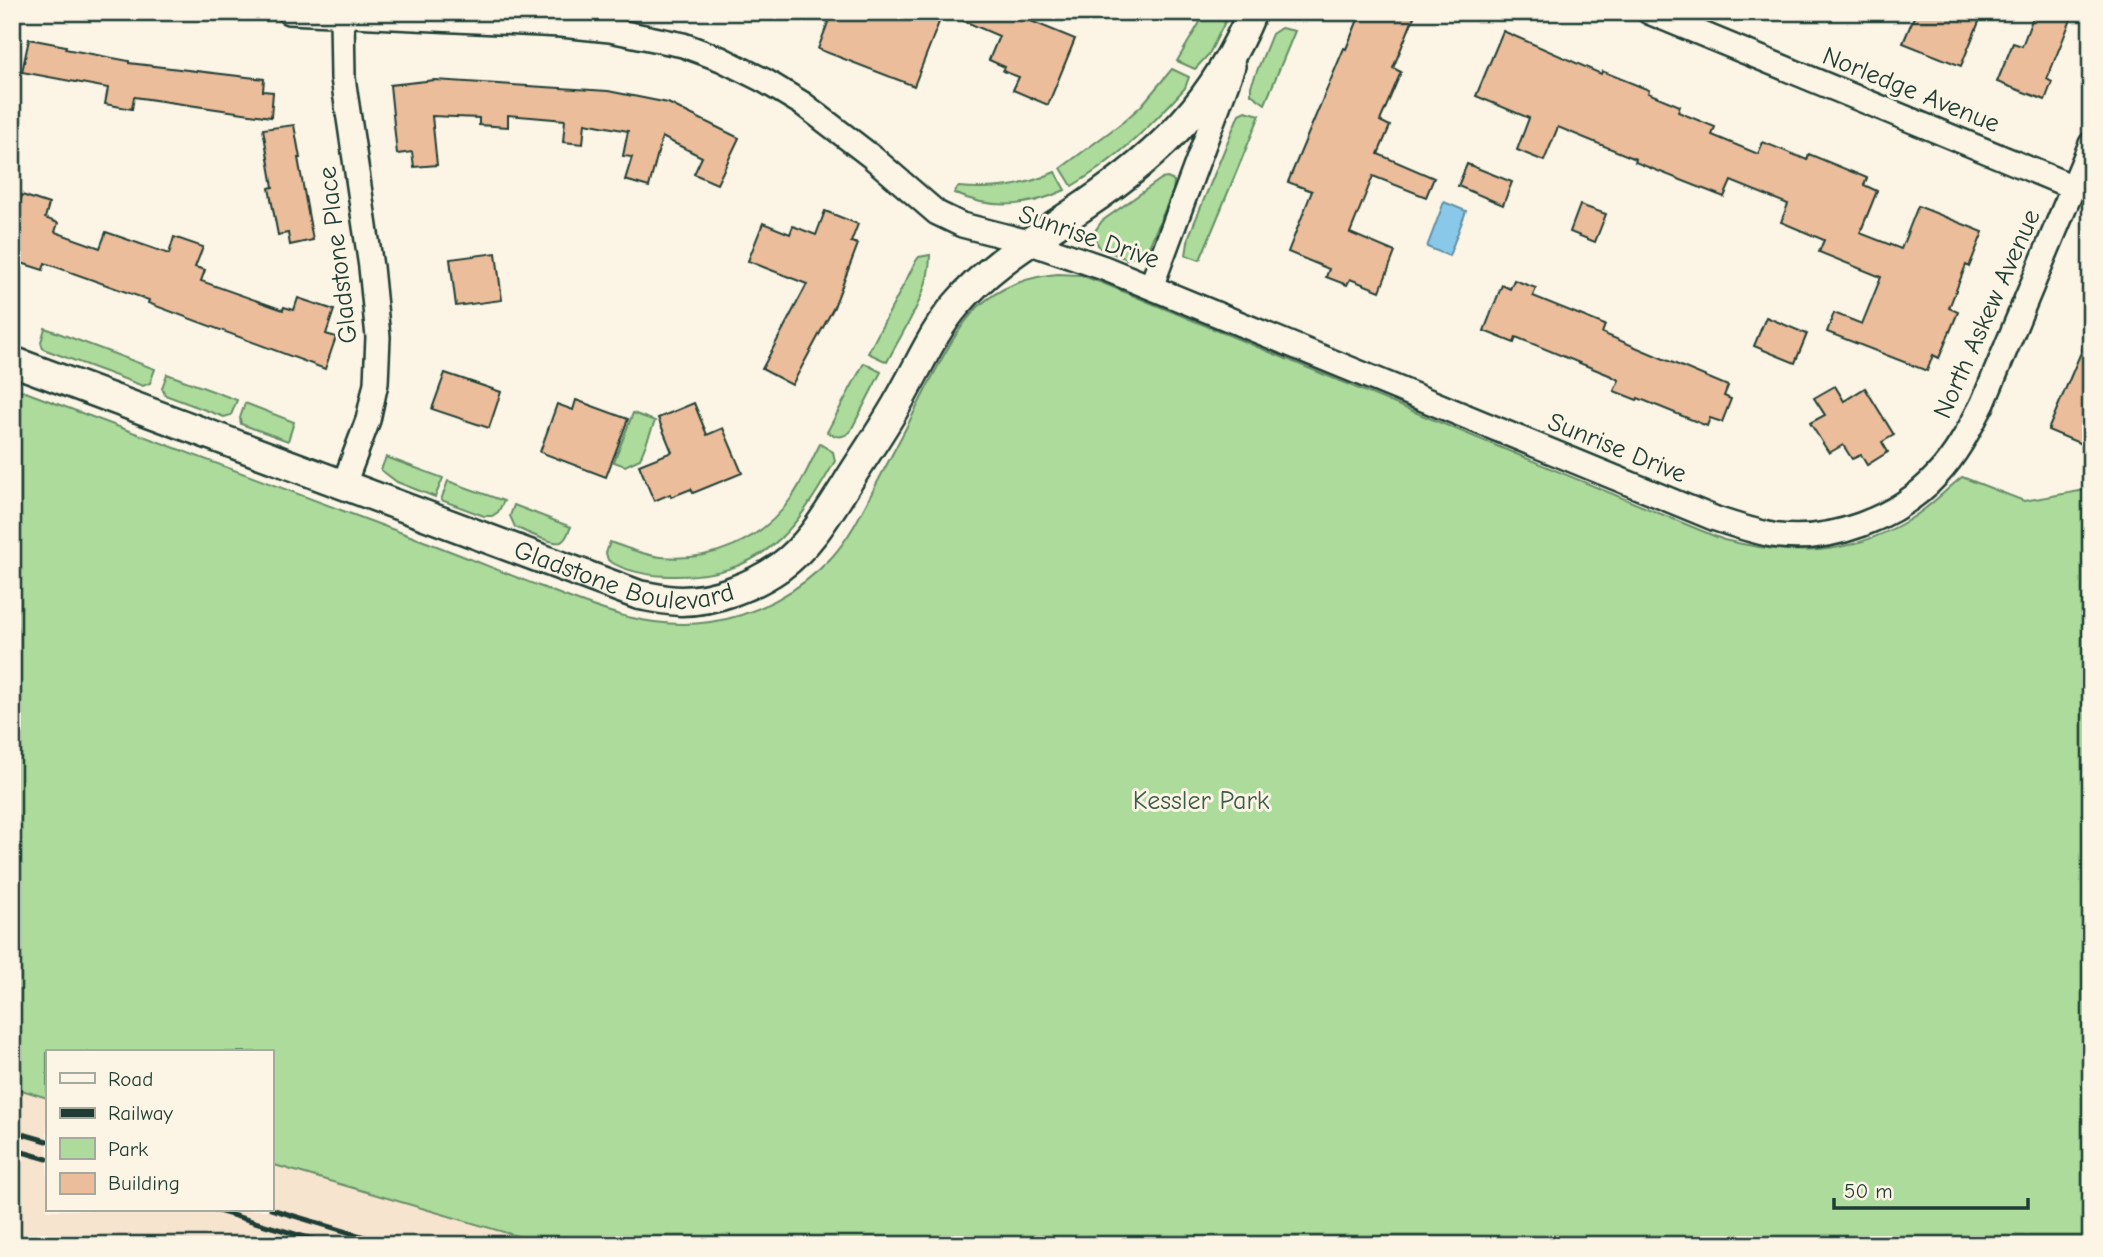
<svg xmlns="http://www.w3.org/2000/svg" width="2103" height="1257" font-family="'Comic Neue',sans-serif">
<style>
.built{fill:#f7e4cf}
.green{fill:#acdb9b;stroke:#668c68;stroke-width:2}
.water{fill:#8ac8ea;stroke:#5f90a1;stroke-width:2}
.building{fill:#ebbd9b;stroke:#1f3d34;stroke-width:2}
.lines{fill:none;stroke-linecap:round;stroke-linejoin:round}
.minor-casing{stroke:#1f3d34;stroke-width:28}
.tertiary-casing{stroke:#1f3d34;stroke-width:33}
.minor{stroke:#fcf5e5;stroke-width:23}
.tertiary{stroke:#fcf5e5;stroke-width:28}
.rail{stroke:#1f3d34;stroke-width:5}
.labels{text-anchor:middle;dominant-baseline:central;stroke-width:6;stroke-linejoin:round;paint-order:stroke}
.street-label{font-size:26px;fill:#1f3d34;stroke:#fcf5e5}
.park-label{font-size:26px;fill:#3b5d49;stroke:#fcf5e5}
</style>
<rect width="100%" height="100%" fill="#fcf5e5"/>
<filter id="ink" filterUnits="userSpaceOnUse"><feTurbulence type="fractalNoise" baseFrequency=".0143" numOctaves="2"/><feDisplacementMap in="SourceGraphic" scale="14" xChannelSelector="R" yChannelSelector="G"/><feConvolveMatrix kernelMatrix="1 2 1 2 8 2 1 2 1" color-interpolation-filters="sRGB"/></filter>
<g filter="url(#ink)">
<path class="built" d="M12 1087 47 1098V1210H271V1164L548 1245H12Z"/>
<g class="green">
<path d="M1206 12H1230L1209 54 1195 69 1177 61Z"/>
<path d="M1281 28 1295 31 1265 104 1251 94V86L1272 34Z"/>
<path d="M1172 69 1189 77 1185 88C1151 126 1116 160 1072 186L1061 168 1123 122 1141 106Z"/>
<path d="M1245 111 1260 115 1200 260 1186 255 1189 236 1239 114Z"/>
<path d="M1055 172 1065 190C1029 207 991 210 954 193L958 187C994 190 1022 187 1055 172Z"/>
<path d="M1167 178 1174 181 1173 191 1149 247 1143 254 1127 259 1100 248 1094 238 1095 231 1102 221 1161 179Z"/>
<path d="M930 255C930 294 904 328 887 362L868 353 916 261 919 257Z"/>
<path d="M1058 274 1080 275 1105 284 1724 540C1791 556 1846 557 1907 521 1928 509 1943 492 1962 477L2024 501 2091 489V1245H548L271 1164V1052H47V1098L12 1087V387C149 438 285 489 421 540 461 555 500 571 539 586 595 608 649 631 710 622 755 616 800 591 831 558 851 536 864 508 877 483 894 451 911 419 927 387 941 360 956 329 978 307 999 287 1030 276 1058 274Z"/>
<path d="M45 328 155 369 150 383 143 386 43 349 41 342Z"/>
<path d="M864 363 881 372 850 432C841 439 836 437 827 432Z"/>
<path d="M167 374 237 400 231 415 224 417 165 395 162 388Z"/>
<path d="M245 403 294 422 288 441 241 424 240 418Z"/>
<path d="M633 413 655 421 640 459 625 466 614 462Z"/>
<path d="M820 444 833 452 835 461C794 534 760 578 670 576 651 576 623 571 608 560L606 553 610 542C627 548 643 555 661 557 709 562 761 541 789 501 802 484 810 463 820 444Z"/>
<path d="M386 457 443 478 435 497 397 482 381 470Z"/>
<path d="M448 481 504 501 498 512 492 516H484L441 500Z"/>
<path d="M514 505 571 527C568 532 567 539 561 542 552 545 524 531 515 527L510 516Z"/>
</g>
<path class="water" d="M1444 202 1466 211 1449 256 1427 247Z"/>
<g class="building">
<path d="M832 12H929L941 17 914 86 818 49Z"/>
<path d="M943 12H1009L1075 39 1048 105 1013 90 1019 77 1003 71 1005 67 989 60 999 36Z"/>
<path d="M1361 12H1416L1393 68 1401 72 1380 121 1390 126 1378 154 1434 178 1426 197 1373 176 1350 233 1395 252 1380 291 1350 279 1347 285 1326 277 1329 269 1288 252 1312 191 1288 182 1344 48 1346 49Z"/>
<path d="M1916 12H1983L1961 66 1903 43Z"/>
<path d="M2035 12H2074L2047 79 2052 82 2045 100 1997 82 2013 43 2022 46Z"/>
<path d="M1503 31 1601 74 1602 71 1649 90 1648 93 1680 106 1678 112 1715 127 1712 135 1758 154 1763 142 1807 160 1809 154 1867 178 1864 185 1877 191 1860 233 1901 249 1918 206 1983 232 1969 267 1966 265 1949 308 1958 312 1939 358 1933 355 1927 371 1827 332 1834 313 1862 324 1881 277 1819 252 1824 240 1781 222 1788 204 1731 181 1724 197 1635 162 1636 159 1558 127 1544 161 1517 150 1529 118 1476 96Z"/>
<path d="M29 39 66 46 65 49 129 61V63L264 79 263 91 273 92 271 117 134 97 132 109 105 104 108 88 22 72Z"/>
<path d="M435 80 608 91 668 103 739 138 717 184 694 174 702 157 662 137 649 187 625 180 632 157 623 156 628 131 585 123 583 144 563 142 565 120 508 115V127L479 125V118L432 116 437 165 414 167 412 152 397 154 390 85Z"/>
<path d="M294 125 300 158H298L313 240 290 245 288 233 278 235 269 188 273 187 263 129Z"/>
<path d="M1467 164 1512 182 1503 205 1458 186Z"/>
<path d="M22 195 49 204 45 218 58 223 55 232 100 248 106 232 169 254 174 237 203 247 195 267 205 270 201 281 283 310 284 307 294 310 298 298 334 310 326 334 336 337 325 369 148 303 149 300 45 263 43 270 12 260V212L16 213Z"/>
<path d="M1580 205 1606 214 1595 242 1570 232Z"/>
<path d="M825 211 858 224 851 242 858 244 834 307 792 385 762 369 807 284 748 261 763 223 790 234 793 226 816 235Z"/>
<path d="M496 253 502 300 456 306 450 259Z"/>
<path d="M1514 280 1536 288 1533 296 1605 325 1602 333 1728 386 1724 396 1731 399 1722 422 1710 418 1707 426 1638 398 1637 400 1614 391 1619 380 1609 375 1516 337 1514 343 1484 331 1502 285 1510 289Z"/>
<path d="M1766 317 1807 334 1795 363 1754 346Z"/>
<path d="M2090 331H2091V448L2048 430Z"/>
<path d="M445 373 501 392 489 428 432 409Z"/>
<path d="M1835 386 1844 401 1865 388 1894 435 1882 442 1888 452 1867 465 1861 455 1852 459 1843 445 1829 453 1810 423 1825 415 1814 398Z"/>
<path d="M576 400 628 419 606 477 540 452 557 404 573 410Z"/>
<path d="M694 403 707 435 723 428 742 473 693 493 691 489 671 497 670 494 654 501 639 465 672 452 658 418Z"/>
</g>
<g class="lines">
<g class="minor-casing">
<g id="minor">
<path d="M289 12 561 25 610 30 683 45 721 59 765 81 803 104 872 157 937 213 962 225 1028 242 1104 268 1716 519C1734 525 1753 531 1772 535 1830 544 1898 518 1937 475 1957 454 1970 428 1983 403L2091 144"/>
<path d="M1649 12 2073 187"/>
<path d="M342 16 343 78 371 267 378 337 376 383 368 420 344 484"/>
<path d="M1151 287 1233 66"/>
</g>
</g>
<g class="tertiary-casing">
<g id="tertiary">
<path id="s1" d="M12 361 639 595C652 597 667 601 681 601 714 601 753 586 780 567 809 546 827 515 846 485 866 452 889 421 907 386 922 359 936 328 956 305 992 262 1040 236 1085 205 1162 153 1216 99 1252 12"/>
</g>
</g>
<use href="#minor" class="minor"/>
<use href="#tertiary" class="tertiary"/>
<g class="rail">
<path d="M12 1131 47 1141"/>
<path d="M12 1149 47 1159"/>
<path d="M271 1209 391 1245"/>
<path d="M215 1210 332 1245"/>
</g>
</g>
</g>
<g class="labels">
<g class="street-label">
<text transform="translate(1911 90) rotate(22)">Norledge Avenue</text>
<text transform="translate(1089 237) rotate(19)">Sunrise Drive</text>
<text transform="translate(338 255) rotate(-97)">Gladstone Place</text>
<text transform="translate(1987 314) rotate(-66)">North Askew Avenue</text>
<text transform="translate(1617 448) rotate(22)">Sunrise Drive</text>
<text stroke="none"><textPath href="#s1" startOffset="651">Gladstone Boulevard</textPath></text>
</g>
<g class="park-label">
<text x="1201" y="801">Kessler Park</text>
</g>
</g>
<rect width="2103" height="1257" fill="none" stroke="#fcf5e5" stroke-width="42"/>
<rect x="21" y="21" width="2061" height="1215" fill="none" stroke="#1f3d34" stroke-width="2.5" filter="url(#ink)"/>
<rect x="46" y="1050" width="228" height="161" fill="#fcf5e5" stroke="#a4ab9e" stroke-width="2"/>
<rect x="60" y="1073" width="35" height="10" fill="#fcf5e5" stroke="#a4ab9e" stroke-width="2"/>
<text x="108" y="1086" font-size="21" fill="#1f3d34">Road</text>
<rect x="60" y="1108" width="35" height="10" fill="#1f3d34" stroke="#a4ab9e" stroke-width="2"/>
<text x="108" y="1120" font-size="21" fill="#1f3d34">Railway</text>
<rect x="60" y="1138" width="35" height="21" fill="#acdb9b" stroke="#a4ab9e" stroke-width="2"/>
<text x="108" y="1156" font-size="21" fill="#1f3d34">Park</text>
<rect x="60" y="1173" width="35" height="21" fill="#ebbd9b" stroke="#a4ab9e" stroke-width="2"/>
<text x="108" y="1190" font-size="21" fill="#1f3d34">Building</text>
<path d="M1834 1198v10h194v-10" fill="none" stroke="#1f3d34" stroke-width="3.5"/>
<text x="1844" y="1198" font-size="21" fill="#1f3d34" stroke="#fcf5e5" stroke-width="5" paint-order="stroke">50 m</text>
</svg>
